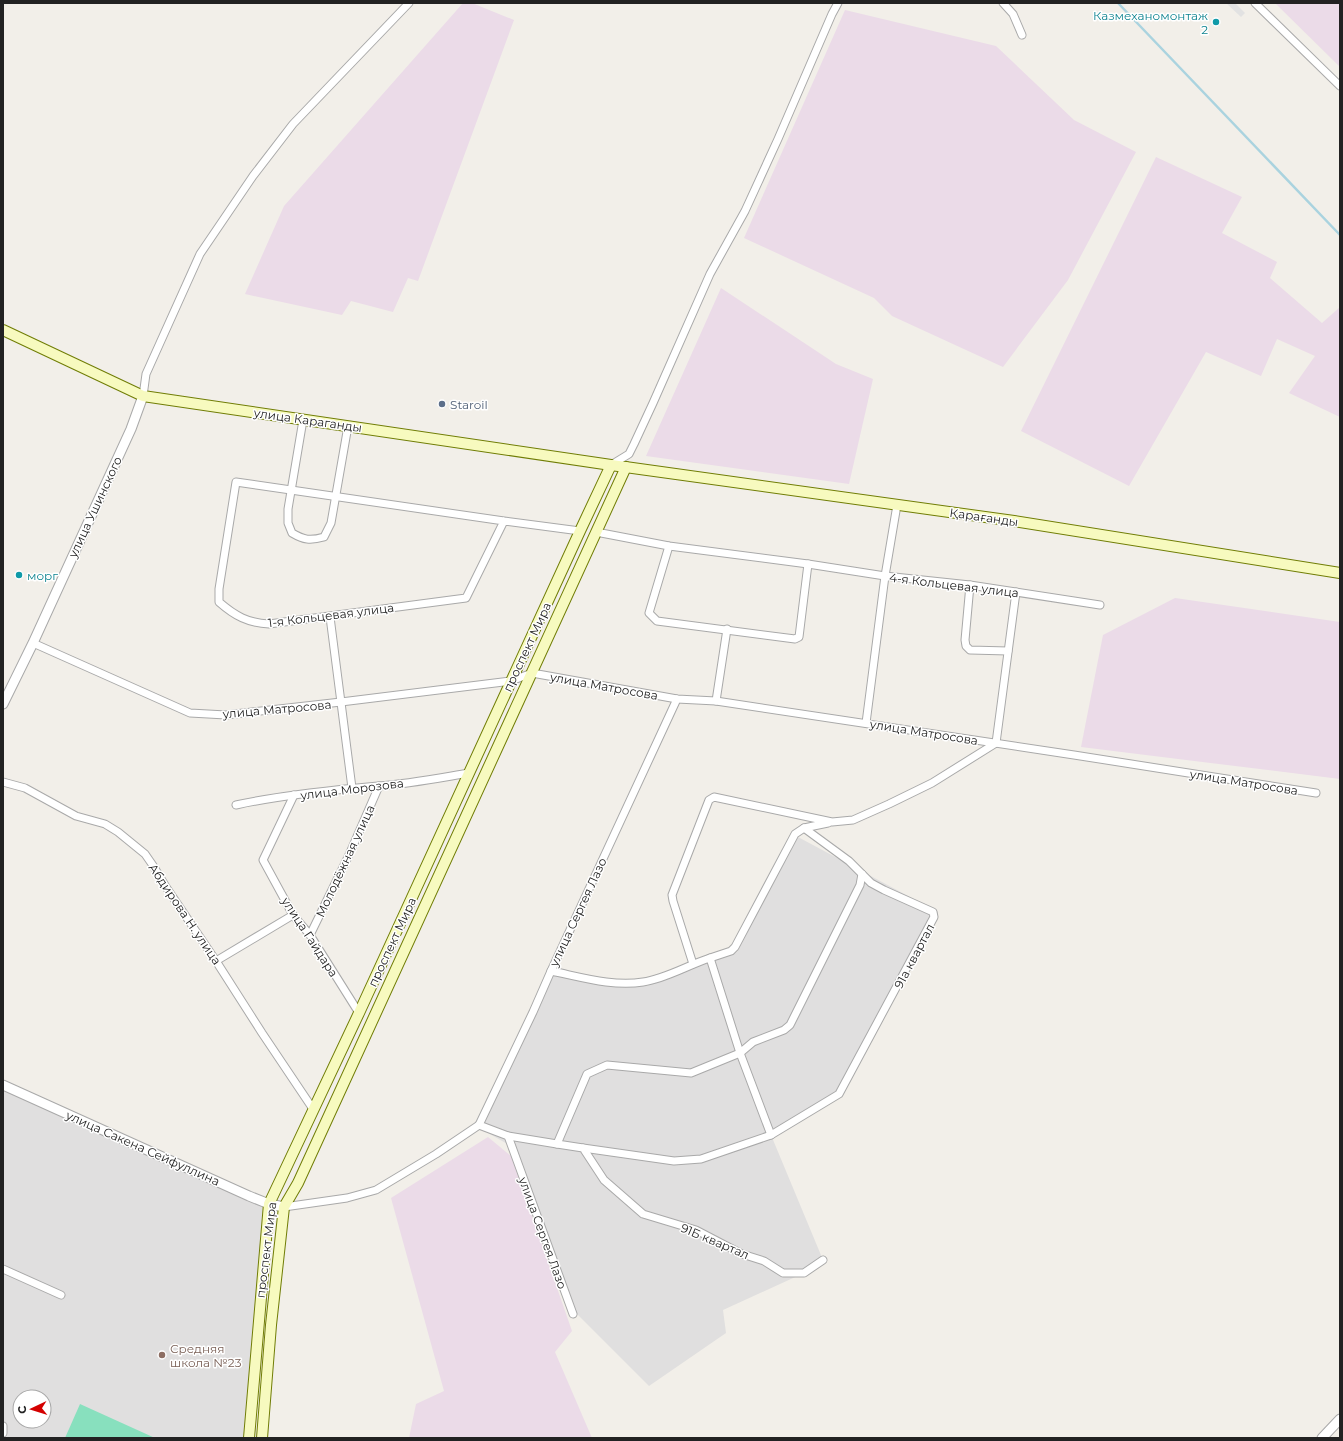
<svg xmlns="http://www.w3.org/2000/svg" width="1343" height="1441" font-family="Montserrat,sans-serif">
<style>
.residential{fill:#e0dfdf;fill-rule:evenodd}
.industrial{fill:#ebdbe8}
.pitch{fill:#88e0be}
.parking{fill:#e2e2e2}
.lines{fill:none;stroke-linecap:round;stroke-linejoin:round}
.stream{stroke:#aad3df;stroke-width:2.5}
.minor-casing{stroke:#a9a9a9;stroke-width:9}
.tertiary-casing{stroke:#a9a9a9;stroke-width:11}
.secondary-casing{stroke:#707d05;stroke-width:12}
.minor{stroke:#fff;stroke-width:7}
.tertiary{stroke:#fff;stroke-width:9}
.secondary{stroke:#f7fabf;stroke-width:10}
.culture-dot{fill:#0f9aa8;stroke:#fff;stroke-width:1.5}
.service-dot{fill:#5c6f8a;stroke:#fff;stroke-width:1.5}
.education-dot{fill:#8d6e63;stroke:#fff;stroke-width:1.5}
.labels{text-anchor:middle;dominant-baseline:central;stroke-width:3;stroke-linejoin:round;paint-order:stroke}
.culture-label{font-size:12px;fill:#0d838f;stroke:#fff;text-anchor:end}
.service-label{font-size:12px;fill:#4e5e75;stroke:#fff;text-anchor:start}
.street-label{font-size:12px;fill:#222;stroke:#fff}
.education-label{font-size:12px;fill:#785e54;stroke:#fff;text-anchor:start}
</style>
<rect width="100%" height="100%" fill="#f2efe9"/>
<g class="residential">
<path d="M798 837 938 912 839 1094 771 1135 823 1260 804 1273 723 1310 726 1333 649 1386 574 1311 516 1149 481 1129 552 971 628 986H647L673 973 737 952Z"/>
<path d="M3 1084 269 1204 252 1438H3ZM20 1397H44V1421H20Z"/>
</g>
<g class="industrial">
<path d="M463 3H472L514 20 418 281 408 278 393 312 351 301 342 315 245 294 284 206Z"/>
<path d="M1275 3H1340V67Z"/>
<path d="M845 10 996 46 1074 120 1136 152 1068 280 1003 367 892 316 874 298 744 238Z"/>
<path d="M1156 157 1242 197 1222 233 1277 262 1270 278 1322 323 1340 307V417L1289 393 1315 356 1277 339 1261 376 1206 352 1129 486 1021 431Z"/>
<path d="M721 288 836 364 873 379 849 484 646 456Z"/>
<path d="M1175 598 1340 622V779L1081 747 1103 635Z"/>
<path d="M488 1137 511 1156 572 1331 555 1352 592 1438H409L416 1404 444 1391 391 1198Z"/>
</g>
<path class="pitch" d="M80 1404 155 1438H65Z"/>
<path class="parking" d="M1226 3H1235L1245 13 1241 17Z"/>
<g class="lines">
<path class="stream" d="M1118 3 1340 235"/>
<g class="minor-casing">
<g id="minor">
<path d="M1003 3 1013 14 1022 35"/>
<path d="M1255 3 1340 86"/>
<path d="M143 396 146 374 200 254 253 176 293 124 409 3"/>
<path d="M303 420 288 509V523L292 533C304 540 310 541 324 537L331 523 348 426"/>
<path d="M611 465 629 454 634 444 653 403 710 274 745 211 778 139 832 14 838 3"/>
<path d="M504 521 466 598 269 624C248 623 235 616 219 602V589L236 482 504 521 580 531"/>
<path d="M596 532 669 546 808 564 885 576 970 585 1100 605"/>
<path d="M669 546 649 613 657 621 795 639 799 637 808 564"/>
<path d="M970 585 965 640 966 646 970 650 1008 651"/>
<path d="M330 617 352 788"/>
<path d="M33 643 190 713 226 715 341 702 511 681 532 673 677 699 716 701 1074 755 1316 793"/>
<path d="M716 701 727 629"/>
<path d="M866 723 885 576 897 505"/>
<path d="M3 782 25 788 76 816 105 824 118 832 145 854 154 867 166 887 216 961 262 1033 313 1109"/>
<path d="M294 795 263 860 293 915 310 935 359 1013"/>
<path d="M236 805C282 795 331 790 378 786 409 784 439 778 469 773"/>
<path d="M310 935 349 855 379 786"/>
<path d="M710 958 731 951 735 947 795 834 804 828 828 823"/>
<path d="M216 961 293 915"/>
<path d="M693 964 673 901 672 895 709 800 714 797 832 822 853 820 889 804 932 783 996 743 1016 592"/>
<path d="M551 971C581 977 613 987 643 982 665 979 688 965 710 958L740 1053 771 1135"/>
<path d="M508 1136 557 1144"/>
<path d="M583 1148 674 1161 701 1159 771 1135 839 1094 934 917 933 912 884 890 871 883 849 861 804 828"/>
<path d="M284 1207 347 1198 376 1190 436 1154 479 1125"/>
<path d="M823 1260 804 1273H783L764 1261 742 1254 696 1230 643 1214 604 1180 583 1148 557 1144 587 1074 607 1065 691 1073 740 1053 753 1042 784 1030 790 1025 860 885 862 874"/>
<path d="M3 1269 61 1295"/>
<path d="M573 1314 508 1136 479 1125 533 1012 551 971 677 699"/>
<path d="M3 1426V1433"/>
</g>
</g>
<g class="tertiary-casing">
<g id="tertiary">
<path d="M3 704 33 643 131 429 143 396"/>
<path d="M3 1085 249 1196 269 1204 284 1207"/>
<path d="M1322 1438 1340 1419"/>
</g>
</g>
<g class="secondary-casing">
<g id="secondary">
<path d="M3 330 143 396 611 465 1014 521 1340 573"/>
<path d="M249 1438 269 1204 359 1013 580 531 611 465"/>
<path d="M262 1438 271 1325 284 1207 298 1183 626 467"/>
</g>
</g>
<use href="#minor" class="minor"/>
<use href="#tertiary" class="tertiary"/>
<use href="#secondary" class="secondary"/>
</g>
<g class="culture-dot">
<circle cx="1216" cy="22" r="4"/>
<circle cx="19" cy="575" r="4"/>
</g>
<circle class="service-dot" cx="442" cy="404" r="4"/>
<circle class="education-dot" cx="162" cy="1355" r="4"/>
<g class="labels">
<g class="culture-label">
<text x="1208" y="15">Казмеханомонтаж<tspan x="1208" dy="14">2</tspan></text>
<text x="27" y="575" text-anchor="start">морг</text>
</g>
<g class="service-label">
<text x="450" y="404">Staroil</text>
</g>
<g class="street-label">
<text transform="translate(308 420) rotate(8)">улица Караганды</text>
<text transform="translate(95 507) rotate(-65)">улица Ушинского</text>
<text transform="translate(984 517) rotate(8)">Қарағанды</text>
<text transform="translate(954 585) rotate(7)">4-я Кольцевая улица</text>
<text transform="translate(331 615) rotate(-7)">1-я Кольцевая улица</text>
<text transform="translate(527 647) rotate(-65)">проспект Мира</text>
<text transform="translate(604 686) rotate(10)">улица Матросова</text>
<text transform="translate(277 709) rotate(-5)">улица Матросова</text>
<text transform="translate(924 732) rotate(9)">улица Матросова</text>
<text transform="translate(1244 782) rotate(9)">улица Матросова</text>
<text transform="translate(352 789) rotate(-7)">улица Морозова</text>
<text transform="translate(345 861) rotate(-65)">Молодёжная улица</text>
<text transform="translate(578 912) rotate(-65)">улица Сергея Лазо</text>
<text transform="translate(185 914) rotate(56)">Абдирова Н. улица</text>
<text transform="translate(310 937) rotate(57)">улица Гайдара</text>
<text transform="translate(392 942) rotate(-65)">проспект Мира</text>
<text transform="translate(914 956) rotate(-62)">91а квартал</text>
<text transform="translate(143 1148) rotate(24)">улица Сакена Сейфуллина</text>
<text transform="translate(543 1233) rotate(70)">улица Сергея Лазо</text>
<text transform="translate(715 1241) rotate(23)">91Б квартал</text>
<text transform="translate(266 1250) rotate(-83)">проспект Мира</text>
</g>
<g class="education-label">
<text x="170" y="1348">Средняя<tspan x="170" dy="14">школа №23</tspan></text>
</g>
</g>
<rect width="1343" height="1441" fill="none" stroke="#222222" stroke-width="8"/>
<g transform="translate(32 1409) rotate(266)"><circle r="19" fill="#ffffff" stroke="#a7a7a7"/>
<path d="M0-3L7 15L0 10L-7 15Z" fill="#d40000"/>
<text y="-6" font-size="11" font-weight="bold" text-anchor="middle" fill="#222222">С</text>
</g>
</svg>
